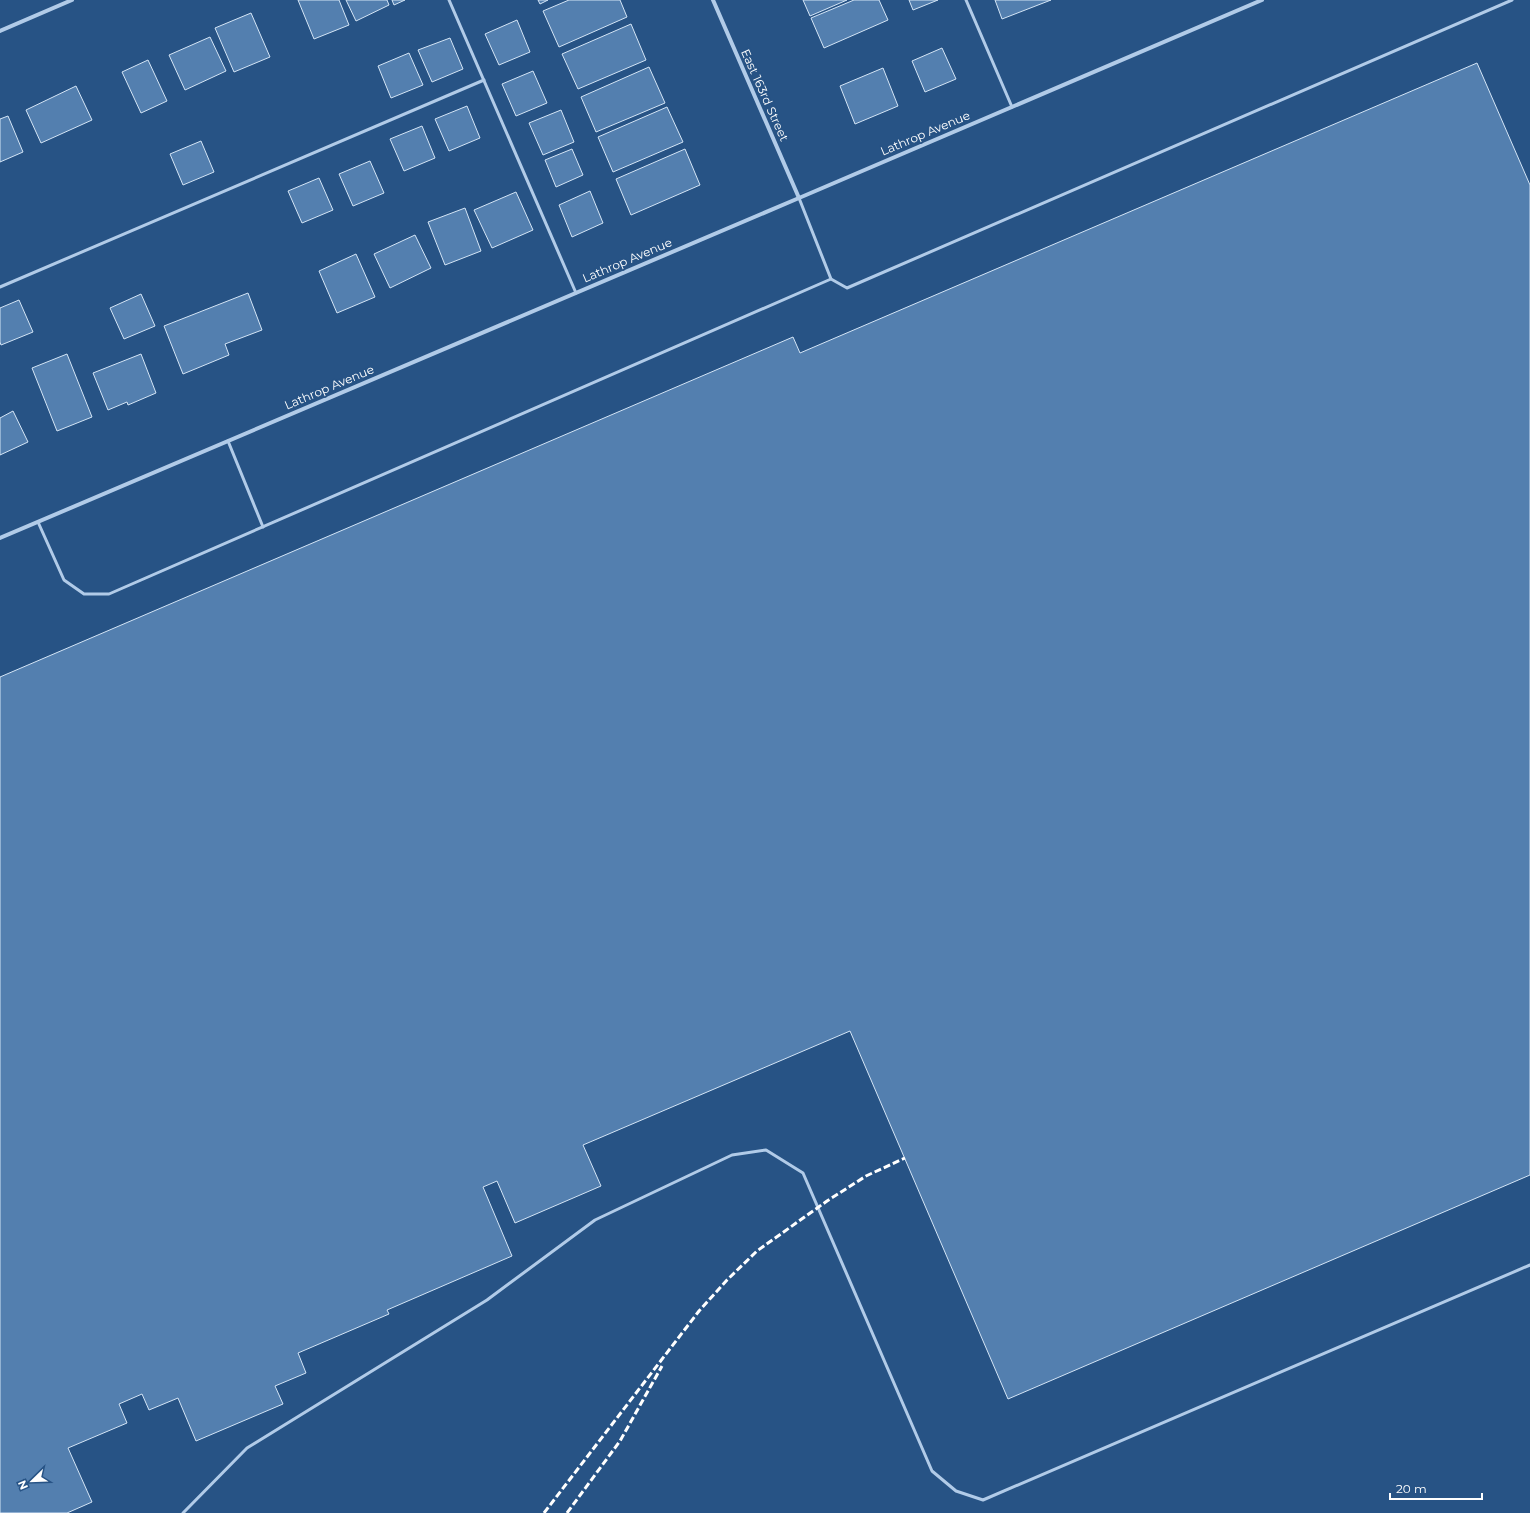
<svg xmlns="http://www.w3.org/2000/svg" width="1530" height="1513" font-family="Montserrat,sans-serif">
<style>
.building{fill:#537faf;stroke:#d4e5f6}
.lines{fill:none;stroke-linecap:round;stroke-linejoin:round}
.lane{stroke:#b1cbe8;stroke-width:3}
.street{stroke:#b1cbe8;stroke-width:4}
.rail{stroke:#fff;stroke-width:3;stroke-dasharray:7 3;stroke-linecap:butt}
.labels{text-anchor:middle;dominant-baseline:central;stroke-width:3.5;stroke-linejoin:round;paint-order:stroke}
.street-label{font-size:12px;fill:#fff;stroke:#275385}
</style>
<rect width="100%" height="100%" fill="#275385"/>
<g class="building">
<path d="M298 0H339L349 25 314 39Z"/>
<path d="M346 0H387L389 5 356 21Z"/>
<path d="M392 0H405L394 5Z"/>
<path d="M538 0H548L540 4Z"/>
<path d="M569 0H620L627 17 559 47 543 11Z"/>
<path d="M803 0H847L810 16Z"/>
<path d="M854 0H879L888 20 824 48 811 18Z"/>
<path d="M909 0H938L913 10Z"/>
<path d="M995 0H1051L1002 19Z"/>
<path d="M251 13 270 57 234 72 215 28Z"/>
<path d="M517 20 530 52 499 65 485 34Z"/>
<path d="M631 24 646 60 578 89 562 54Z"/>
<path d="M210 37 226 71 185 90 169 55Z"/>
<path d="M450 38 463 69 432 82 418 50Z"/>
<path d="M942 48 956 79 925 92 912 61Z"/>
<path d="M409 53 423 85 391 98 378 66Z"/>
<path d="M148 60 167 101 141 113 122 72Z"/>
<path d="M1477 63 1530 185V1175L1008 1399 850 1031 583 1145 601 1186 515 1223 497 1181 483 1187 512 1256 387 1310 389 1314 298 1353 306 1373 275 1386 283 1404 196 1441 178 1398 149 1410 142 1394 119 1404 127 1423 68 1448 92 1502 67 1513H0V677L793 337 800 353Z"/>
<path d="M649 67 665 103 596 132 581 97Z"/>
<path d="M883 68 898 106 855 124 840 86Z"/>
<path d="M533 71 547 103 516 116 502 84Z"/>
<path d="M76 86 92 120 41 143 26 110Z"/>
<path d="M467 106 480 138 449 151 435 119Z"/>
<path d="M667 107 683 142 613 172 598 137Z"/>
<path d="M561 110 574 142 543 155 529 123Z"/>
<path d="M8 116 23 152 0 162V119Z"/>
<path d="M422 126 435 158 404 171 390 139Z"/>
<path d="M201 141 214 172 183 185 170 154Z"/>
<path d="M572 149 583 175 556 187 545 160Z"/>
<path d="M685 149 700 185 631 215 616 179Z"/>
<path d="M370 161 384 193 353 206 339 174Z"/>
<path d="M319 178 333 210 302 223 288 191Z"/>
<path d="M590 191 603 223 572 237 559 205Z"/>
<path d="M516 192 533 230 492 248 474 210Z"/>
<path d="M465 208 481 251 445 265 428 222Z"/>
<path d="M415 235 431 268 390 288 374 254Z"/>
<path d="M356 254 375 297 337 313 319 271Z"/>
<path d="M248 293 262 330 225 344 229 355 183 374 164 326Z"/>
<path d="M141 294 155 326 124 339 110 308Z"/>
<path d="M19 300 33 332 1 345 0 342V308Z"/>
<path d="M67 354 92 417 57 431 32 368Z"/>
<path d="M141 354 156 393 128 405 127 402 108 410 93 373Z"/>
<path d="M13 411 28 442 0 455V418Z"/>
</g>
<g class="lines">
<g class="lane">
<path d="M449 0 576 293"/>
<path d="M966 0 1012 107"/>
<path d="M799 198 831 279 847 288 1512 0"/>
<path d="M0 287 484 80"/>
<path d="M228 441 263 527"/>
<path d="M38 522 64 580 84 594H109L831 279"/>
<path d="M183 1513 247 1448 487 1300 595 1220 732 1155 766 1150 803 1173 932 1471 956 1491 983 1500 1530 1265"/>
</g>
<g class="street">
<path d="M713 0 799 198"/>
<path d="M0 31 72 0"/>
<path d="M0 538 799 198 1262 0"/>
</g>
<g class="rail">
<path d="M544 1513 699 1311 727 1280 757 1251 827 1201 866 1176 905 1158"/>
<path d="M567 1513 620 1441 662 1366"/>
</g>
</g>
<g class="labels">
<g class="street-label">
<text transform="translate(765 95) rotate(66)">East 163rd Street</text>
<text transform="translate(925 133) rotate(-23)">Lathrop Avenue</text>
<text transform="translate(627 260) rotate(-23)">Lathrop Avenue</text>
<text transform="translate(329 387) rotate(-23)">Lathrop Avenue</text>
</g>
</g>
<g transform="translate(32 1481) rotate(247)" stroke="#275385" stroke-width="3" paint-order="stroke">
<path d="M0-3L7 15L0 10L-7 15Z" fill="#ffffff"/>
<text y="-6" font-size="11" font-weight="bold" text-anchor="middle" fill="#ffffff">N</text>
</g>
<path d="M1390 1493v6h92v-6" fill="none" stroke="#ffffff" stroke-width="2"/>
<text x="1396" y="1493" font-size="12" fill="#ffffff" stroke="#275385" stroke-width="3" paint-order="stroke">20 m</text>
</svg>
